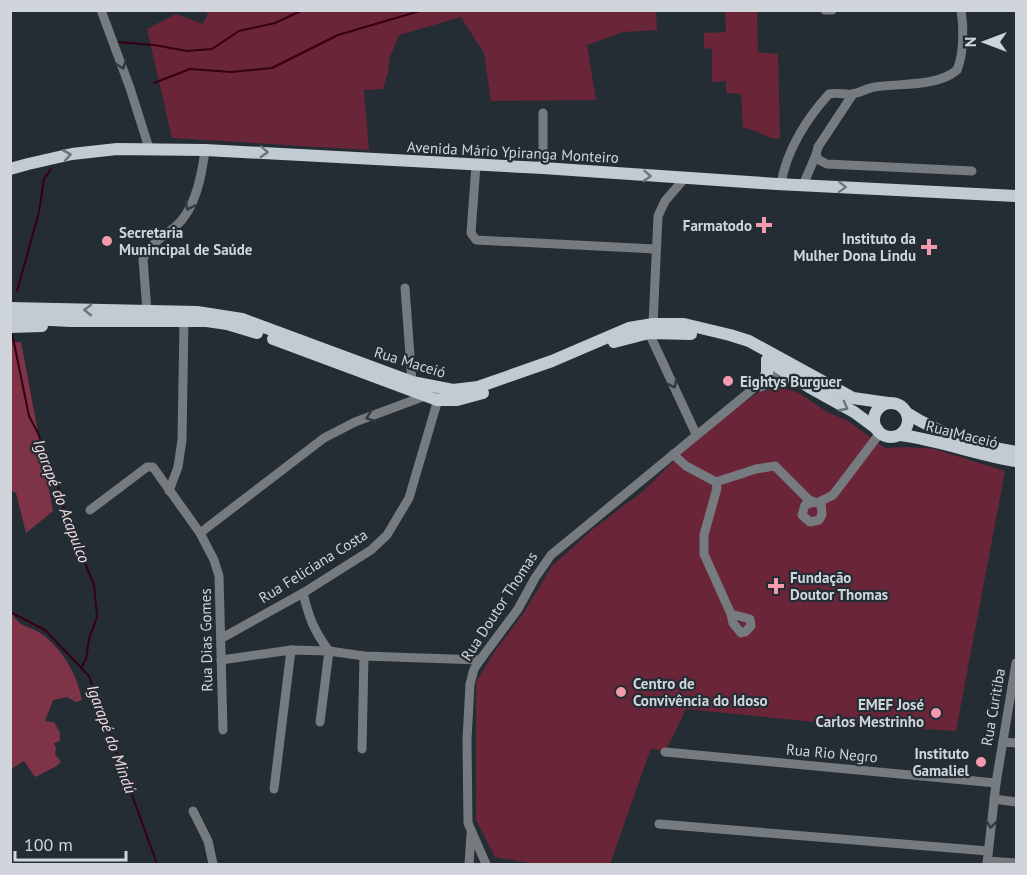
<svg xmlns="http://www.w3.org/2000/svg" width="1027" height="875" font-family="'PT Sans',sans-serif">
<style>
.green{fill:#6b2538}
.forest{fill:#7f3347}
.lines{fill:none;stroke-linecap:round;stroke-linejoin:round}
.stream{stroke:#360013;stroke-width:2}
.minor{stroke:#767b7f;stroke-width:9}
.major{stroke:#c1cbd3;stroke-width:12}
.oneway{stroke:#30393f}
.oneway2{stroke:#6b747c}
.poi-dot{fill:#f39aac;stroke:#242d34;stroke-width:2}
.labels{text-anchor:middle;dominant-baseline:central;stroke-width:4.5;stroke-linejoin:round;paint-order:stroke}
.street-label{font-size:15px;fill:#cfd5da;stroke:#242d34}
.poi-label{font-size:15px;font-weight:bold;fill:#cfd5da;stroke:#242d34;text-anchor:end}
.water-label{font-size:16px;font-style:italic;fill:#f4dce0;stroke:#242d34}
</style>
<rect width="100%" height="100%" fill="#242d34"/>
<g class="green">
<path d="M203 10H656L657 30 623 32 587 45 596 100 491 101 484 53 461 17 399 35 389 59 388 72 383 89 364 90 369 150 172 138 147 29 176 14 203 24 208 14Z"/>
<path d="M725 11H757L758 52 778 54 780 139C763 138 759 130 743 128L741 94 726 93V81L712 82V49L704 48V33L726 32Z"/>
<path d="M780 387 799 393 827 412 848 421 885 448 908 447 934 449 1005 471 956 731 815 722 686 709 665 752 651 748 610 864H535L495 857 476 820V682L495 651 523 614 552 566 593 529 642 492 707 429 759 392Z"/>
</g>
<g class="forest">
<path d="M10 342H21L53 511 26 533 16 493 11 491Z"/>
<path d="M11 611C18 627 27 625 40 633 62 648 77 674 82 700L76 702 67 697 53 700 45 721 54 722 60 733V741L54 743 56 748 55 754 61 762 55 767 35 777 24 761 11 769Z"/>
</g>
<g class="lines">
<g class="stream">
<path d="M117 42 154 45 187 51 212 49 239 31 275 23 303 10"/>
<path d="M154 83 190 69 231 72 272 68 338 35 423 10"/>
<path d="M17 291 39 212 44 179 51 169"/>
<path d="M12 333 29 416 37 431 61 495 65 514 94 585 97 617 89 639 86 659 81 668"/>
<path d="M10 612 45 630 89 676 157 864"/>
</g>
<g class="minor">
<path d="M101 10 130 88 149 148"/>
<path d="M825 10H832"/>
<path d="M853 94 818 147 816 155 819 160 827 164 972 171"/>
<path d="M476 165 471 233 476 240 655 249"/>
<path d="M543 168V113"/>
<path d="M781 184C786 151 807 118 829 94 838 92 844 95 852 94 860 93 867 88 875 87 901 83 937 87 957 70 964 53 964 28 961 10"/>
<path d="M803 185 816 155"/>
<path d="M405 288 412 382"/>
<path d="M147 311 143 259C150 243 165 236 177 225 196 208 202 174 205 150"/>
<path d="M653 324 658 216 665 201 684 179"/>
<path d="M649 333 696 434"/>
<path d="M761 387 777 380 796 378"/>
<path d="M673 454 686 466 716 482 756 469 775 466 809 500 817 503 833 495 880 433"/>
<path d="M716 482 717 488 704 535V554L731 614 733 623 741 633 745 632 751 626 750 619 731 614"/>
<path d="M169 491 178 467 182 440 184 320"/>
<path d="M814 502 805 505 802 515 810 522 819 520 822 515 821 502"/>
<path d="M90 510 147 467H153L200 533 214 560 219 576 223 730"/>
<path d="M200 533 324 438 355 422 425 396"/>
<path d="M303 593C309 618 314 631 329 651L320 722"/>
<path d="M222 638 303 593 371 550 387 535 409 498 439 396"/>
<path d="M221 660 291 650 329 651 364 656 480 660"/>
<path d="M1003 742 1016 743"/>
<path d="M362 749 364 656"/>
<path d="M665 752 996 783"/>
<path d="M274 789 291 650"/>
<path d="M994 799 1016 802"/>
<path d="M193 811 208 841 213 864"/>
<path d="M659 824 988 851"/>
<path d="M987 861 1016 863"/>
<path d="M469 864 471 834"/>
<path d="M486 864 468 823 467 740 470 684 474 669 480 660 518 609 535 578 551 555 764 380 776 372 787 370"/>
<path d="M987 864 996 783 1016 663"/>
</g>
<g class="major">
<path d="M10 169 28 164 72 154 117 149 205 150 543 168 777 184 1016 196"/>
<path d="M10 308 197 312 242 319 412 382 453 390 478 387 552 361 629 328 653 324H684L730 335 749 341 853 398 888 403"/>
<path d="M10 318 71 321H207L227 324 257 333"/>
<path d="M10 327 42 326"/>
<path d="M273 339 437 400H457L483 393"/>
<path d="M614 342 649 333 691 334"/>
<path d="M767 360 809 387 854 412 877 429"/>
<path d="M764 380 767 373V360"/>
<circle cx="891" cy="420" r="17"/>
<path d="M907 413C941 435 977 445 1016 452"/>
<path d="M900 435C940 440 977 455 1016 461"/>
</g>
</g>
<defs><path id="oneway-chevron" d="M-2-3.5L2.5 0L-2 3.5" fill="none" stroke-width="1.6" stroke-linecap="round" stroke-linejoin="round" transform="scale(1.5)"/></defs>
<g class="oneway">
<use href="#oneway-chevron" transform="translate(122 65) rotate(70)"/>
<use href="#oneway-chevron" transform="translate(189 206) rotate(115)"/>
<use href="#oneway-chevron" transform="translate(673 384) rotate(65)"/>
<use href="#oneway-chevron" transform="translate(370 417) rotate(160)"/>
<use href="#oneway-chevron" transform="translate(991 824) rotate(96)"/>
</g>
<g class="oneway2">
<use href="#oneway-chevron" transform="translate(264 152) rotate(3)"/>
<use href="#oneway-chevron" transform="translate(67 155) rotate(-10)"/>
<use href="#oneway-chevron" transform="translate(647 176) rotate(4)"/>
<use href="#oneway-chevron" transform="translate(842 187) rotate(2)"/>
<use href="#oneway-chevron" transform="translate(88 310) rotate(-179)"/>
<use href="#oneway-chevron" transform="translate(844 407) rotate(28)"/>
</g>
<g class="poi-dot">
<path d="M761 216h6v6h6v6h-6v6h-6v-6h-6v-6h6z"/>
<circle cx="107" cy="241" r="6"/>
<path d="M926 238h6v6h6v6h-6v6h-6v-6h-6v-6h6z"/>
<circle cx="728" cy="381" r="6"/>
<path d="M773 577h6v6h6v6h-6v6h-6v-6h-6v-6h6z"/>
<circle cx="621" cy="692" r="6"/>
<circle cx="936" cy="713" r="6"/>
<circle cx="981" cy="762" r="6"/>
</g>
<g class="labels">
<g class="street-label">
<text transform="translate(513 152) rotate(3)">Avenida Mário Ypiranga Monteiro</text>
<text transform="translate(410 362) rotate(17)">Rua Maceió</text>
<text transform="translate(962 434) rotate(14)">Rua Maceió</text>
<text transform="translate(313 566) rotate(-32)">Rua Feliciana Costa</text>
<text transform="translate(499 606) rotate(-57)">Rua Doutor Thomas</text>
<text transform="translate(206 640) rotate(-91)">Rua Dias Gomes</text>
<text transform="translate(993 707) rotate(-80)">Rua Curitiba</text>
<text transform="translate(832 753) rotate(5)">Rua Rio Negro</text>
</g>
<g class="poi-label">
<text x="752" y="225">Farmatodo</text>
<text x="119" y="232" text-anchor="start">Secretaria<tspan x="119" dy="17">Munincipal de Saúde</tspan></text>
<text x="916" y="238">Instituto da<tspan x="916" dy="17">Mulher Dona Lindu</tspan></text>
<text x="740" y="381" text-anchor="start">Eightys Burguer</text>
<text x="790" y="577" text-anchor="start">Fundação<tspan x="790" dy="17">Doutor Thomas</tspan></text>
<text x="633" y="683" text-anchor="start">Centro de<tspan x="633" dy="17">Convivência do Idoso</tspan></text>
<text x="924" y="704">EMEF José<tspan x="924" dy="17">Carlos Mestrinho</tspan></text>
<text x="969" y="753">Instituto<tspan x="969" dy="17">Gamaliel</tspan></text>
</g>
<g class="water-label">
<text transform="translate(62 501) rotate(69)">Igarapé do Acapulco</text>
<text transform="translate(112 739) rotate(70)">Igarapé do Mindú</text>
</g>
</g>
<rect width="1027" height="875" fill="none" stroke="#cfd5da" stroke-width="24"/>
<g transform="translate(985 42) rotate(270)" stroke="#242d34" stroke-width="4.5" paint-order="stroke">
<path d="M0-4.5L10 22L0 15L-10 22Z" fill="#cfd5da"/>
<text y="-9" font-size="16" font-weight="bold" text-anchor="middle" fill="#cfd5da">N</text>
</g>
<path d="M15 851v9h111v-9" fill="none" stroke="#cfd5da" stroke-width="3"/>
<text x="24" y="851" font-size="18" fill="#cfd5da" stroke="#242d34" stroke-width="4.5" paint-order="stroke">100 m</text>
</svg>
